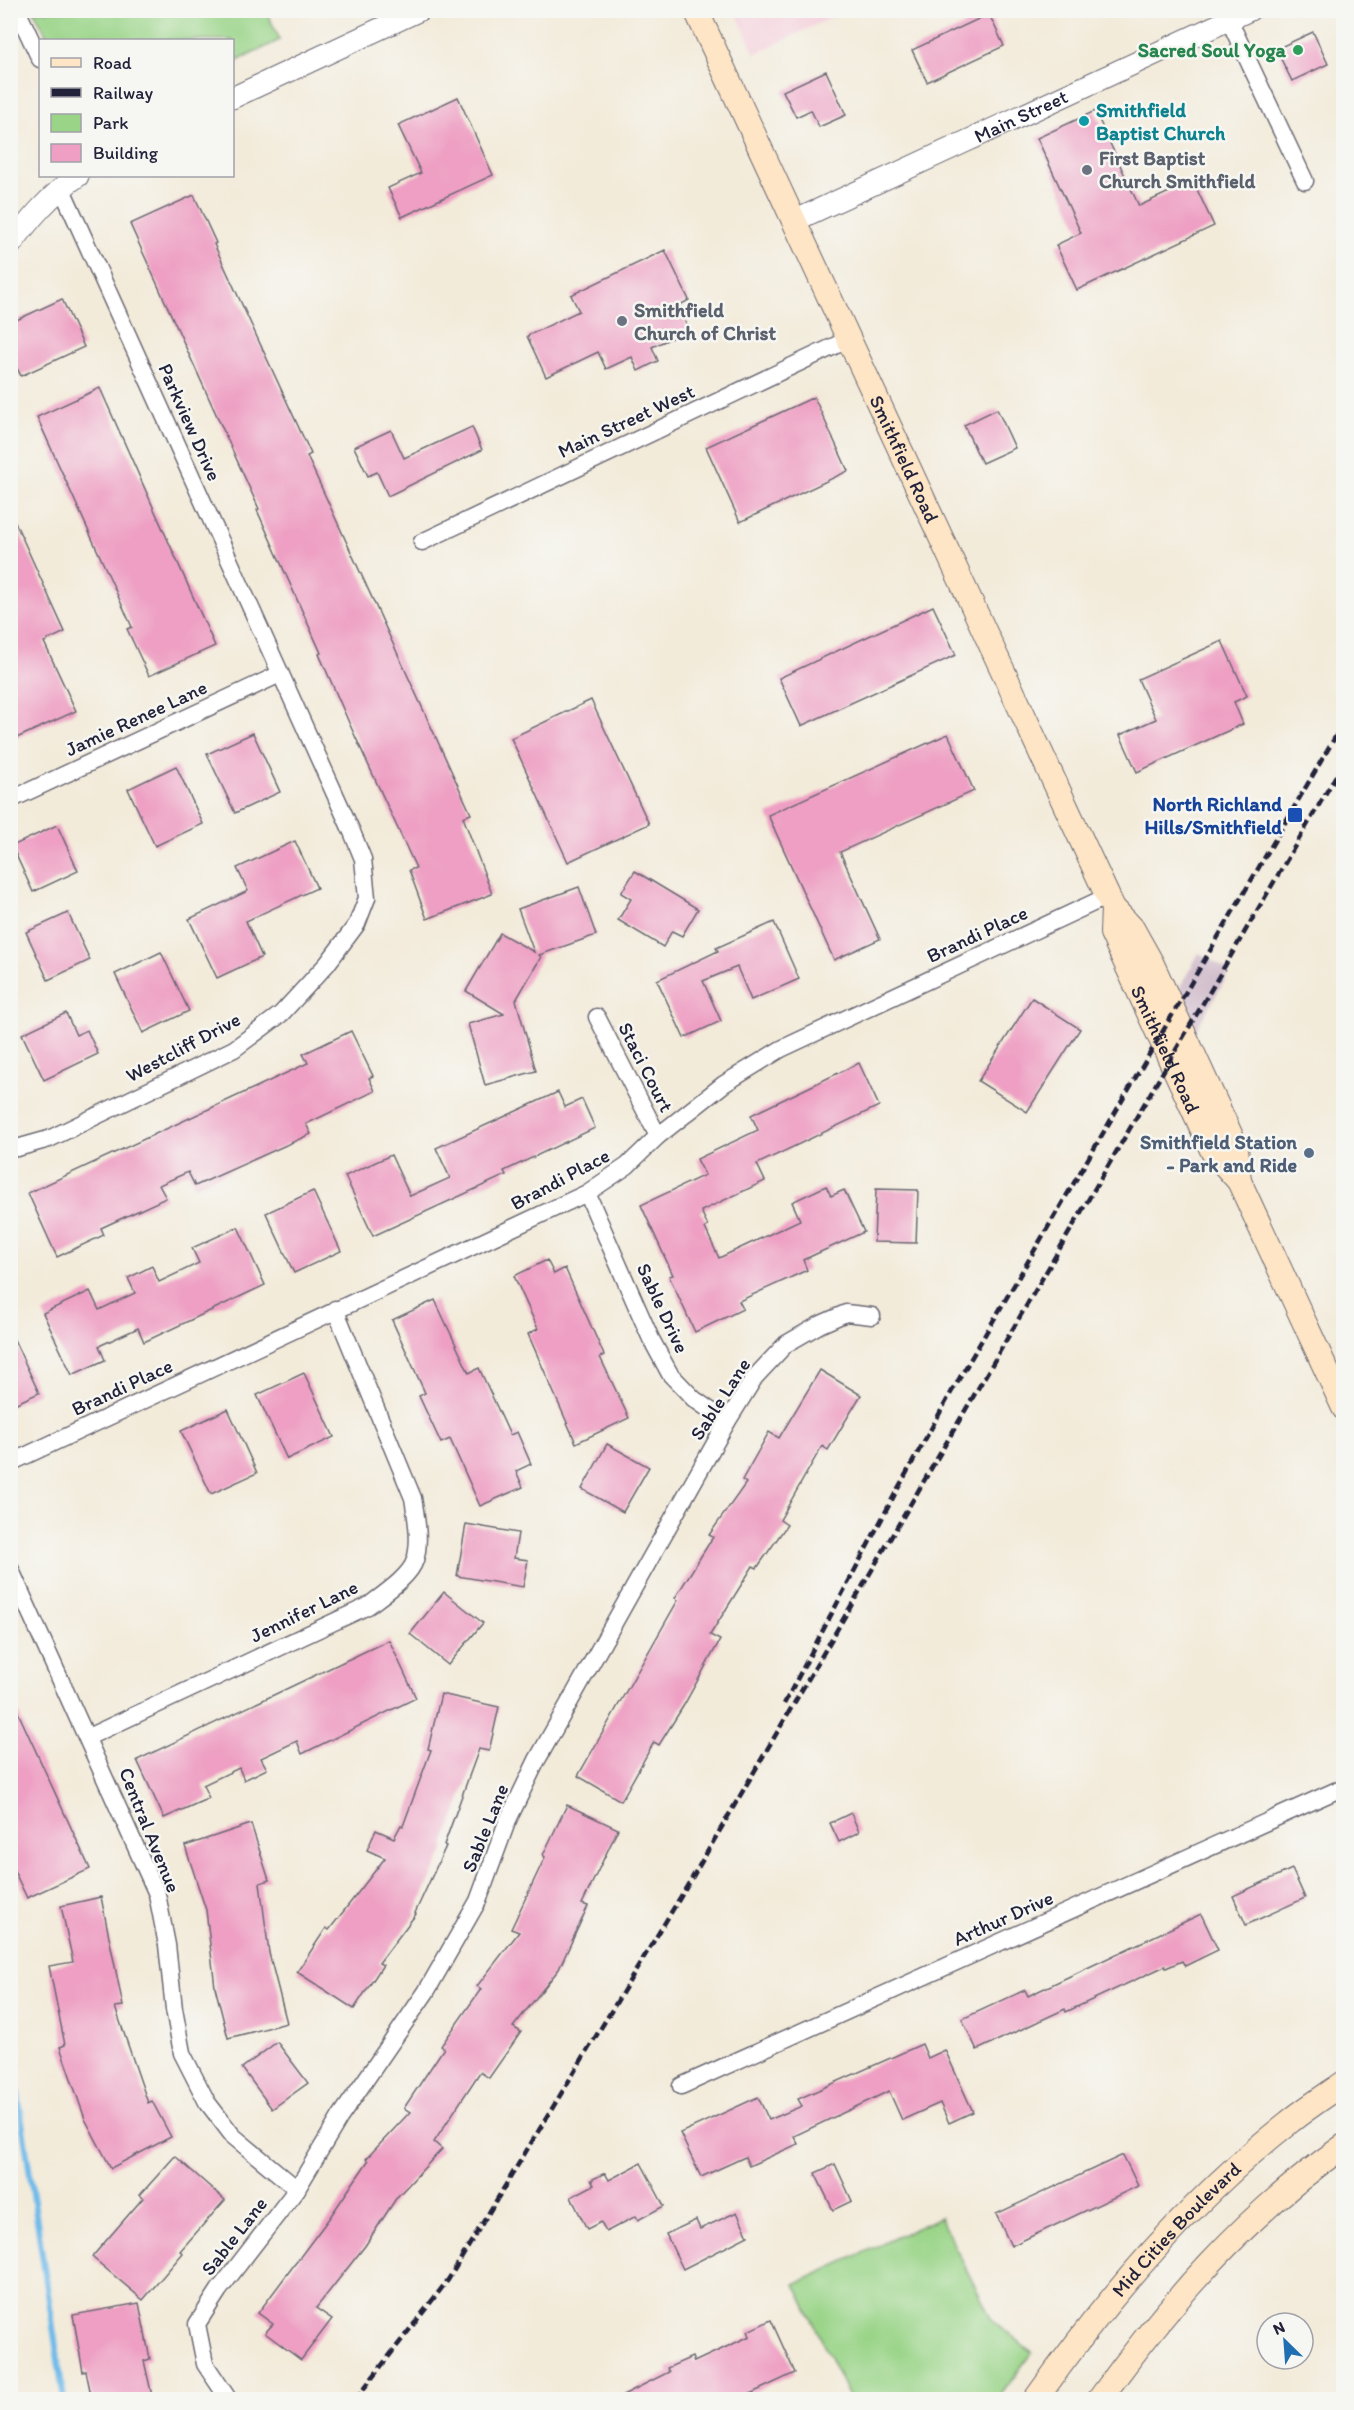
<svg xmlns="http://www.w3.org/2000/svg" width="1354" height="2410" font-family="Itim,sans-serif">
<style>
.built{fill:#f5cfdb}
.industrial{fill:#d1bdcc}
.green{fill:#99d487;stroke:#5e7b61;stroke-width:1.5}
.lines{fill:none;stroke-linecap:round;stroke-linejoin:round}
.stream{stroke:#70bbe9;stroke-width:6}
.building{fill:#ee9fc3}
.minor-casing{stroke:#6b6873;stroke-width:19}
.tertiary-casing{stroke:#6b6873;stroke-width:23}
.secondary-casing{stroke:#6b6873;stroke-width:26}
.minor{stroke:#fff;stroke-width:16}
.tertiary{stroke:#fff;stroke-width:21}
.secondary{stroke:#fde5c5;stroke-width:24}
.rail{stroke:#22223b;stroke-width:4.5;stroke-dasharray:9 4.5;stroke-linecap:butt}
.leisure-dot{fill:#2e9e5b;stroke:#f6f6f2;stroke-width:2}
.culture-dot{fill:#0f9aa8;stroke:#f6f6f2;stroke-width:2}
.worship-dot{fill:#6b7280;stroke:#f6f6f2;stroke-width:2}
.transit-dot{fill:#1a4fb4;stroke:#f6f6f2;stroke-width:2}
.service-dot{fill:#5c6f8a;stroke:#f6f6f2;stroke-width:2}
.labels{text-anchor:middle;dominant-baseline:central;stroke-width:5;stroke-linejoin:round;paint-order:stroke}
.leisure-label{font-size:20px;font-weight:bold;fill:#27864d;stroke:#f6f6f2;text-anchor:end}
.culture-label{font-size:20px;font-weight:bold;fill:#0d838f;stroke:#f6f6f2;text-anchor:start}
.street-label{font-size:20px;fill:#22223b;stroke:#f6f6f2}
.worship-label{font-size:20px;font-weight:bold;fill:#5b616d;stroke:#f6f6f2;text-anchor:start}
.transit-label{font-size:20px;font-weight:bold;fill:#164399;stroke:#f6f6f2;text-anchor:end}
.service-label{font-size:20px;font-weight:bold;fill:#4e5e75;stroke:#f6f6f2;text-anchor:end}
</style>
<rect width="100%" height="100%" fill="#f6f6f2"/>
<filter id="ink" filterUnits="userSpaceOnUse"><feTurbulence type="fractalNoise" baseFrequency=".0167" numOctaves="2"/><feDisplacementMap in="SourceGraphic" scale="12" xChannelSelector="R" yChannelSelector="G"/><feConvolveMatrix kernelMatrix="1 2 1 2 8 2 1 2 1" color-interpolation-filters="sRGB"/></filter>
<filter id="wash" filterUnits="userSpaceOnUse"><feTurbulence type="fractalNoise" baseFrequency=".008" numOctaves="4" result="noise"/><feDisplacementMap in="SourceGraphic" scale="24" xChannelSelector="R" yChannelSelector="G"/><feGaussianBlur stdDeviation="1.35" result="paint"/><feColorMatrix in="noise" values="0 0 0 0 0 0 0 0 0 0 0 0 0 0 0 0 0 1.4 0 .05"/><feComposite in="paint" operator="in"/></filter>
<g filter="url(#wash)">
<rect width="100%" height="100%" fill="#f3ebda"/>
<path class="built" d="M838 11 839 14 755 54 735 11Z"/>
<path class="industrial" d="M1199 953 1230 971 1193 1035 1173 999Z"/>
<g class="green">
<path d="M34 11H266L280 40 233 63 232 40H49Z"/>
<path d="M940 2217 992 2320 1032 2352 998 2399H850L795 2284Z"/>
</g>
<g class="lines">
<path class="stream" d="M10 2042 64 2400"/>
</g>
<g id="blocks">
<g class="building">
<path d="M989 14 1004 46 927 82 912 50Z"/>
<path d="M1313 32 1328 64 1292 81 1276 49Z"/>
<path d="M826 71 846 115 819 127 811 110 796 117 783 91Z"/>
<path d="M458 97 493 175 402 217 388 188 421 173 398 125Z"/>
<path d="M1095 111 1139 206 1193 181 1214 226 1077 290 1056 245 1081 233 1037 138Z"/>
<path d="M194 195 216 243 214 244 311 454 307 456 471 814 463 817 492 894 427 919 409 870 416 868 350 725 319 654 321 653 257 510 259 509 130 224Z"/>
<path d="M665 250 689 300 678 306 689 330 652 347 658 361 638 371 632 357 606 369 598 352 546 377 527 336 579 311 571 295Z"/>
<path d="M62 299 84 347 21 376 10 354V323Z"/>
<path d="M100 388 215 646 149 676 127 629 132 627 37 417Z"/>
<path d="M814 397 848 471 740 522 706 447Z"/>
<path d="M997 409 1015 448 982 463 964 425Z"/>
<path d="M472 427 482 450 388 496 377 472 368 476 354 447 391 430 404 458Z"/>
<path d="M10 511 65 632 44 642 76 711 10 741Z"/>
<path d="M933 606 956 655 801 726 779 678Z"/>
<path d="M1222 641 1247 696 1234 702 1243 724 1137 772 1120 735 1156 719 1138 679Z"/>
<path d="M591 700 649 824 568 862 511 738Z"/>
<path d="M253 733 280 792 235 813 207 754Z"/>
<path d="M948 734 974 791 840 852 880 939 834 960 768 815Z"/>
<path d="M176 766 203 824 155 846 128 789Z"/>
<path d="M57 825 78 871 33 892 12 846Z"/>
<path d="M295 841 317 888 246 921 262 957 217 978 189 919 248 891 237 868Z"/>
<path d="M635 871 698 909 682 936 672 931 663 947 618 920 631 899 621 893Z"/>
<path d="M579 887 596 935 539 955 541 957 516 1000 536 1071 485 1085 468 1024 504 1014 466 991 500 933 534 952 518 909Z"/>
<path d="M68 913 90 960 48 980 26 932Z"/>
<path d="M774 922 799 979 751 1000 737 967 703 981 721 1021 684 1038 657 980 718 951 716 948Z"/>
<path d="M161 952 189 1011 143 1033 115 974Z"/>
<path d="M1032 998 1080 1029 1027 1112 978 1081Z"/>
<path d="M66 1013 76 1035 87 1030 98 1054 44 1080 22 1034Z"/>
<path d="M351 1031 373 1076 369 1078 375 1091 306 1124 311 1134 195 1186 188 1172 159 1185 166 1198 101 1228 104 1235 57 1257 28 1193 308 1063 303 1054Z"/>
<path d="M859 1063 879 1106 757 1164 765 1181 701 1211 708 1226 705 1228 719 1258 800 1220 792 1202 826 1186 831 1196 844 1190 864 1232 803 1260 807 1270 739 1301 743 1309 695 1332 669 1276 673 1275 641 1205 705 1175 697 1159 758 1130 751 1115Z"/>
<path d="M558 1092 565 1107 582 1099 595 1128 504 1171 506 1175 373 1236 345 1176 391 1155 410 1196 450 1178 436 1148Z"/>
<path d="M876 1189 918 1190 916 1243 874 1242Z"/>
<path d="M313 1191 341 1251 294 1273 266 1213Z"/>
<path d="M238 1227 265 1285 144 1342 138 1328 99 1346 105 1360 72 1375 43 1313 90 1291 99 1310 135 1293 128 1278 152 1266 159 1282 199 1263 192 1248Z"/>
<path d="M547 1260 554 1274 565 1268 604 1355 600 1357 629 1418 576 1443 528 1334 538 1329 514 1276Z"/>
<path d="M435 1300 469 1373 479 1368 510 1435 517 1432 531 1464 516 1471 523 1487 480 1506 450 1439 441 1443 419 1396 425 1393 392 1320Z"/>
<path d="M10 1331 39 1393 10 1406Z"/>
<path d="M820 1370 861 1395 828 1450 822 1446 780 1520 787 1525 757 1568 753 1566 710 1635 720 1640 684 1705 659 1745 654 1742 621 1801 578 1776 678 1600 675 1598 713 1537 709 1535 746 1483 742 1480 769 1432 779 1438Z"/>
<path d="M304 1373 334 1437 287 1459 257 1395Z"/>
<path d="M228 1409 257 1473 211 1494 181 1431Z"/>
<path d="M607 1444 649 1467 623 1512 582 1489Z"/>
<path d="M466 1524 518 1533 514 1558 528 1560 523 1587 457 1576Z"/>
<path d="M444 1592 483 1623 448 1665 410 1634Z"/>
<path d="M389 1640 416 1698 302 1754 297 1741 261 1758 267 1769 244 1780 239 1768 203 1785 209 1798 164 1818 137 1760Z"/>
<path d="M441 1694 499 1707 489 1751 479 1749 444 1845 446 1846 415 1913 416 1914 379 1963 383 1965 354 2009 297 1972 326 1928 329 1930 385 1858 367 1850 376 1830 394 1838 401 1825 403 1826 431 1750 428 1749Z"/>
<path d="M10 1695 90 1869 27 1898 10 1862Z"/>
<path d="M567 1805 618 1829 582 1904 588 1906 559 1969 513 2027 521 2032 489 2078 480 2072 434 2142 442 2149 397 2197 365 2246 316 2308 332 2319 301 2360 265 2333 273 2324 258 2313 330 2217 368 2161 366 2159 410 2112 404 2108 444 2048 441 2046 481 1989 477 1986 519 1932 511 1929 545 1857 543 1855Z"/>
<path d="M851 1813 859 1832 839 1842 830 1823Z"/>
<path d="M251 1824 269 1880 260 1883 269 1953 287 2023 228 2038 215 1987 206 1910 185 1846Z"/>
<path d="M1292 1869 1305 1898 1246 1925 1233 1896Z"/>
<path d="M101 1897 123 2006 115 2007 148 2103 152 2101 171 2137 111 2168 85 2119 60 2047 65 2045 49 1966 73 1962 61 1906Z"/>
<path d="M1201 1914 1218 1950 1185 1966 1182 1961 1166 1968 1165 1966 1066 2012 1065 2009 977 2050 962 2019 1025 1990 1028 1996Z"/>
<path d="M277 2042 308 2083 272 2109 242 2068Z"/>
<path d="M922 2044 928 2058 945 2050 973 2112 949 2123 940 2103 902 2120 889 2091 794 2136 798 2144 749 2166 745 2157 701 2177 680 2133 758 2097 769 2120 802 2106 798 2099Z"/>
<path d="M1123 2155 1138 2186 1011 2246 996 2214Z"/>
<path d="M175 2156 225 2200 180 2251 183 2253 143 2300 92 2257 143 2198 140 2195Z"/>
<path d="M641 2163 664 2206 638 2220 636 2216 606 2232 601 2222 587 2229 571 2197 594 2185 591 2180 605 2173 609 2180Z"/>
<path d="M835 2164 852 2201 833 2210 815 2173Z"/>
<path d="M737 2212 748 2236 683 2269 666 2234 696 2220 700 2229Z"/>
<path d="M139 2303 150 2359 144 2361 153 2400H92L86 2371 83 2372 73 2315Z"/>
<path d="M771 2320 795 2373 737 2400H613L669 2372 667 2368 692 2357 694 2362 750 2336 748 2331Z"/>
</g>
</g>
</g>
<g filter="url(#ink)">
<use href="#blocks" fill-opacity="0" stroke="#6b6873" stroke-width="1.5"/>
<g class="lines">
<g class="minor-casing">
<g id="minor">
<path d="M17 10 40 59"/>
<path d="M1229 20 1305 181"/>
<path d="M422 542 849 339"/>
<path d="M10 800 280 674"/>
<path d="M597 1017 658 1136"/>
<path d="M10 1147 17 1148 49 1139 234 1049 281 1014 327 964 357 924 367 898 363 859 352 832 61 187"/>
<path d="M587 1193 651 1339 670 1374 694 1399 727 1422"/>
<path d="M10 1463 587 1193 627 1166 658 1136 724 1084 781 1049 1108 896"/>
<path d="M10 1568 157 1894 167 1945 174 2009 182 2053 207 2102 233 2136 297 2189"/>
<path d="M88 1737 368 1606C382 1595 410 1577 415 1560 421 1541 416 1517 413 1498L335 1309"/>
<path d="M681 2086 1344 1787"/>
<path d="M229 2400 205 2364 197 2324 219 2290 297 2189 340 2117 426 1992 478 1901 507 1822 537 1760 727 1422 755 1377 786 1344 819 1325 846 1313 872 1316"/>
</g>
</g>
<g class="tertiary-casing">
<g id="tertiary">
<path d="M232 98 420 10"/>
<path id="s1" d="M794 221 1250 10"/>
<path d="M10 246C30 219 50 195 78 176"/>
</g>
</g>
<g class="secondary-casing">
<g id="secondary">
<path id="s2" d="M696 10 1113 908 1132 928 1151 962 1236 1147 1239 1181"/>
<path id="s3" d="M1113 908 1112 933 1213 1152 1239 1181 1344 1408"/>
<path id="s4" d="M1035 2400C1107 2298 1190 2200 1288 2123 1305 2109 1325 2096 1344 2083"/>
<path d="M1099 2400C1168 2304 1246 2214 1344 2146"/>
</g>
</g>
<use href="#minor" class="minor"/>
<use href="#tertiary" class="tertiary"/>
<use href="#secondary" class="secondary"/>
<g class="rail">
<path d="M784 1704 896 1492 952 1391 1344 722"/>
<path d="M355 2400 448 2280 692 1878 1344 762"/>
</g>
</g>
</g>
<circle class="leisure-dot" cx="1298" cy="50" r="6"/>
<circle class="culture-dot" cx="1084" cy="121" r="6"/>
<g class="worship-dot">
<circle cx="1087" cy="170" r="6"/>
<circle cx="622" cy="321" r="6"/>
</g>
<rect class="transit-dot" x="1287" y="807" width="16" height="16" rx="3"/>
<circle class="service-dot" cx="1309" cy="1153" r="6"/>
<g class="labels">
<g class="leisure-label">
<text x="1286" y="50">Sacred Soul Yoga</text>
</g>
<g class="culture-label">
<text x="1096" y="110">Smithfield<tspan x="1096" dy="23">Baptist Church</tspan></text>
</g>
<g class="street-label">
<text stroke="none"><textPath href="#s1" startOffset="250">Main Street</textPath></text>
<text transform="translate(626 421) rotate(-25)">Main Street West</text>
<text transform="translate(190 422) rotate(66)">Parkview Drive</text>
<text stroke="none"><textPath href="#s2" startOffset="495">Smithfield Road</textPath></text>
<text transform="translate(136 718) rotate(-25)">Jamie Renee Lane</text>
<text transform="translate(977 934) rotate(-25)">Brandi Place</text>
<text transform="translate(183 1047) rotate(-28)">Westcliff Drive</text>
<text stroke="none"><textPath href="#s3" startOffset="153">Smithfield Road</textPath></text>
<text transform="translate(646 1067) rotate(63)">Staci Court</text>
<text transform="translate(560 1179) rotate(-28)">Brandi Place</text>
<text transform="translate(663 1308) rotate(65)">Sable Drive</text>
<text transform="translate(122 1387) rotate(-25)">Brandi Place</text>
<text transform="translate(720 1399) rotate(-57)">Sable Lane</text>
<text transform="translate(304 1611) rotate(-26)">Jennifer Lane</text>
<text transform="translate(485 1828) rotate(-68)">Sable Lane</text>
<text transform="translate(150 1830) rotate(68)">Central Avenue</text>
<text transform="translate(1003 1918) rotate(-24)">Arthur Drive</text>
<text stroke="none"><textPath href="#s4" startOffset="222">Mid Cities Boulevard</textPath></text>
<text transform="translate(234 2236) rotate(-52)">Sable Lane</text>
</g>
<g class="worship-label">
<text x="1099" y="158">First Baptist<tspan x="1099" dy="23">Church Smithfield</tspan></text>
<text x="634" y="310">Smithfield<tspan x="634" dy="23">Church of Christ</tspan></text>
</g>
<g class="transit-label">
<text x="1282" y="804">North Richland<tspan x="1282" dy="23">Hills/Smithfield</tspan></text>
</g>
<g class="service-label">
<text x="1297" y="1142">Smithfield Station<tspan x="1297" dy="23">- Park and Ride</tspan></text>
</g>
</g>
<rect width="1354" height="2410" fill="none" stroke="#f6f6f2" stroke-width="36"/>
<rect x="39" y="39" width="195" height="138" fill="#f6f6f2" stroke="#a1a1a9" stroke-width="1.5"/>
<rect x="51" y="58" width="30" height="9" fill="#fde5c5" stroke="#a1a1a9" stroke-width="1.5"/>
<text x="93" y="69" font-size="18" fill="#22223b">Road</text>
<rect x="51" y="88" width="30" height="9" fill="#22223b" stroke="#a1a1a9" stroke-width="1.5"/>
<text x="93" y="99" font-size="18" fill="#22223b">Railway</text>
<rect x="51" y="114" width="30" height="18" fill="#99d487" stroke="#a1a1a9" stroke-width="1.5"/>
<text x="93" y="129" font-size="18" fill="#22223b">Park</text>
<rect x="51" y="144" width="30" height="18" fill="#ee9fc3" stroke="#a1a1a9" stroke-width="1.5"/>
<text x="93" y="159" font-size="18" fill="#22223b">Building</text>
<g transform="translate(1285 2341) rotate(335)"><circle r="28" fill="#f6f6f2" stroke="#a1a1a9" stroke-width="1.5"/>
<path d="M0-4.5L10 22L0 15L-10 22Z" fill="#1f6fb2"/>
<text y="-9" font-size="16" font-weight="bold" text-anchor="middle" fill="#22223b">N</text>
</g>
</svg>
